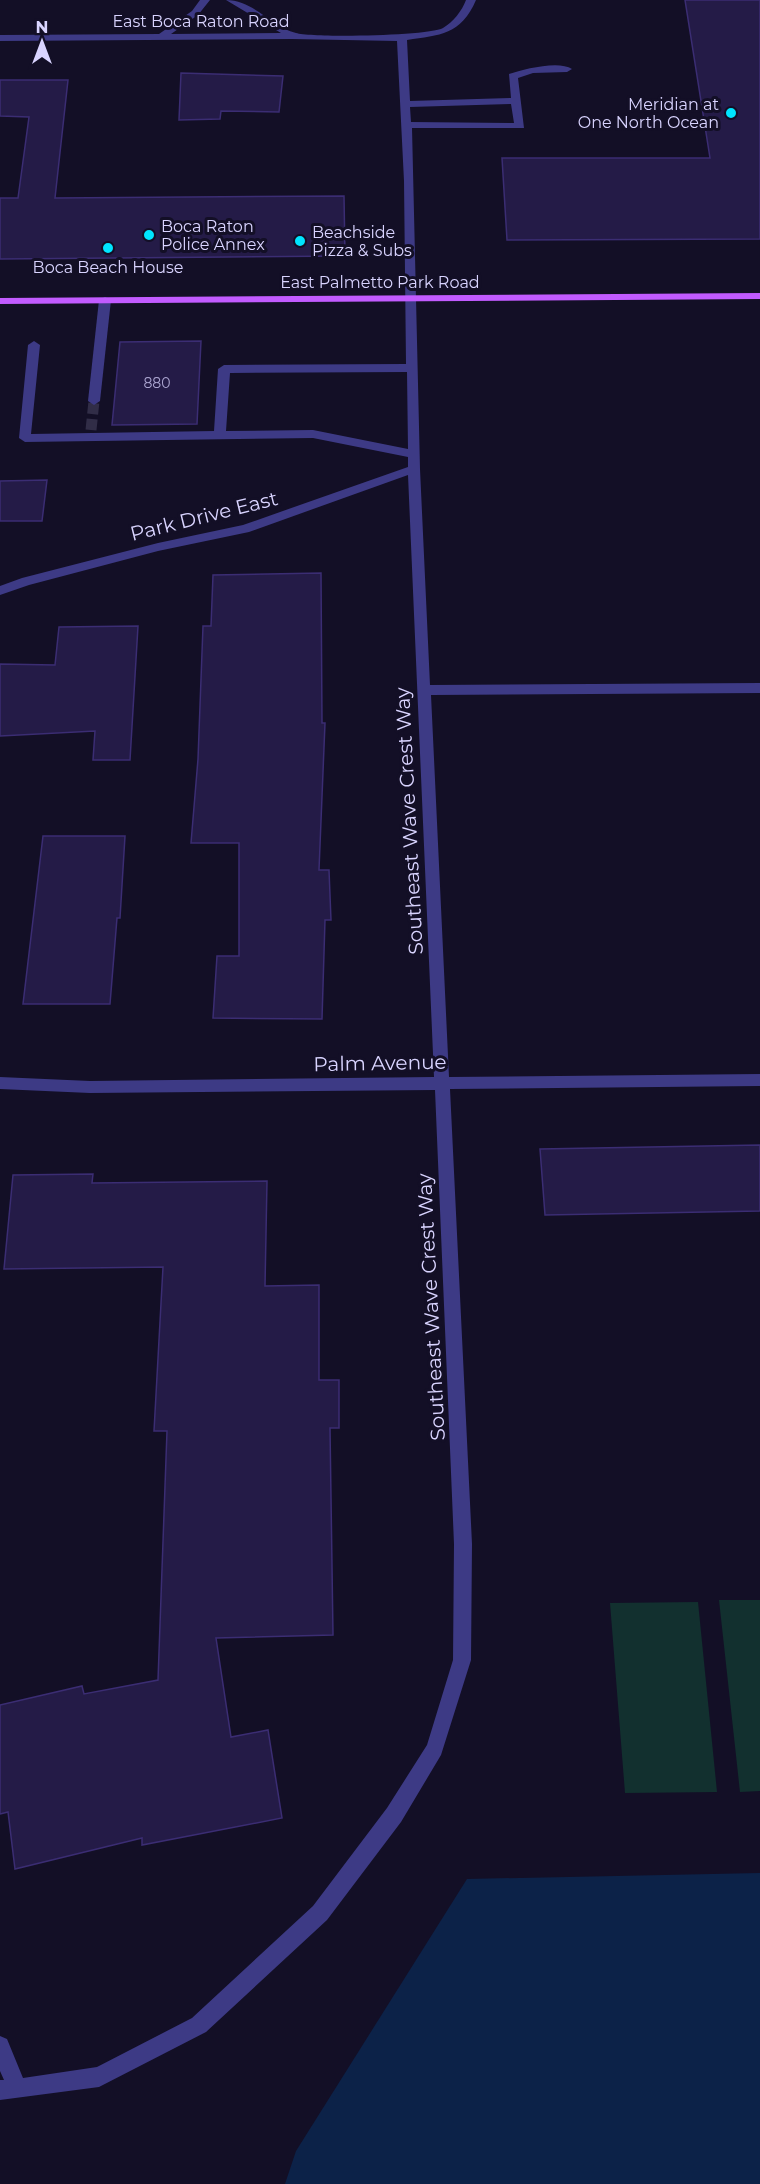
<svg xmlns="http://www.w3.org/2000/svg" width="760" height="2184" font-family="Montserrat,sans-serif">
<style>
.green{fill:#12302f}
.water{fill:#0c2248}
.building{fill:#241b47;stroke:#3b2d73;stroke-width:1.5}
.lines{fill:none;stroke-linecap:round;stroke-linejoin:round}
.minor-tunnel{stroke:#312d47;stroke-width:11;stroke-dasharray:11 5;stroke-linecap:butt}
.minor{fill:#3d3a85;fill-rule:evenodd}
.major{fill:#c25bff;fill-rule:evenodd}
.poi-dot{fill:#00e5ff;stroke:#130f26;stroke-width:2}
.labels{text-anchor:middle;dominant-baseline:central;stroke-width:6;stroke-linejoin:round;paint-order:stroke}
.far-number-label{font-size:14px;fill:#aca6d1}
.far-street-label{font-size:16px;fill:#d9d4ff;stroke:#130f26}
.far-poi-label{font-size:16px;fill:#d9d4ff;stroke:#130f26;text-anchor:start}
.street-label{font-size:20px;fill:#d9d4ff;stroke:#130f26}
</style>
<rect width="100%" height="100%" fill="#130f26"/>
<g class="green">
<path d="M719 1600H760V1791L740 1792Z"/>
<path d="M698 1602 717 1792 625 1793 610 1603Z"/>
</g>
<path class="water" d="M760 1873V2184H285L296 2151 467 1879Z"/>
<g class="building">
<path d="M685 0H760V239L507 240 502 158H710Z"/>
<path d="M181 73 283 76 279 112 221 111 220 119 179 120Z"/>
<path d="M0 80H68L55 198 344 196 345 256 0 259V198H18L29 117 0 116Z"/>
<path d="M201 341 197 424 112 425 120 342Z"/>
<path d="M47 480 42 521H0V481Z"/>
<path d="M321 573 322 723H325L319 870H329L331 920H325L322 1019 213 1018 217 956H239V843H191L198 759 203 626H211L213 575Z"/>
<path d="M138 626 130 760H93L95 731 0 736V664L55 665 59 627Z"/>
<path d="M43 836H125L120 918H117L110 1004H23Z"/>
<path d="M760 1145V1211L545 1215 540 1149Z"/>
<path d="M93 1174 92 1183 267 1181 265 1286 319 1285V1380H339V1428H330L333 1635 216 1638 231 1737 268 1730 282 1818 142 1845V1838L15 1869 8 1812 0 1814V1705L82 1686 84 1694 158 1680 167 1431H154L163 1267 4 1269 13 1175Z"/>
</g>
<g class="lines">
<path class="minor-tunnel" d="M91 430 94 401"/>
<g class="minor">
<path d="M200 0H210L198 15 171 34 281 33 226 0C254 0 271 27 296 33 313 38 429 36 443 28 453 22 462 11 466 0H476C461 35 440 35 407 40L410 101 511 98 509 74C524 69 559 60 572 69L567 72 533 73 518 78 524 128H412L420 469 430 685 760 683V693L431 695 449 1077 760 1074V1086L450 1089 472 1544 471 1660 441 1755 401 1822 327 1920 206 2032 99 2087 0 2100V2080H4L0 2071V2036L7 2039 23 2078 97 2067 192 2018 313 1906 387 1808 427 1745 453 1660 454 1544 435 1090 90 1093 0 1089V1077L90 1081 434 1077 408 475 249 532 158 551 29 585 0 595V586L22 578 158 543 243 525 408 467V457L313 438 25 442 19 438 28 345 34 341 40 345 31 434 214 431 218 369 224 365 406 364 404 181 397 41 292 39 0 41V35L159 34 192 11ZM511 104 514 123 411 122 410 107ZM407 372 408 449 313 430 226 431 230 373Z"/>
<path d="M105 297 111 300 100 401 94 405 88 401 99 300Z"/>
</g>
<path class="major" d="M760 293V299L0 304V298Z"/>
</g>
<g class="poi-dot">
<circle cx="731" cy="113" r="6"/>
<circle cx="149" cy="235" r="6"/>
<circle cx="300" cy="241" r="6"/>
<circle cx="108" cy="248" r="6"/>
</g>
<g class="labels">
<g class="far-number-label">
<text x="157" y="383">880</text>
</g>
<g class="far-street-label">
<text x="201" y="21">East Boca Raton Road</text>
<text x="380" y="282">East Palmetto Park Road</text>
</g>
<g class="far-poi-label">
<text x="719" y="104" text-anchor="end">Meridian at<tspan x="719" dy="18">One North Ocean</tspan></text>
<text x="161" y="226">Boca Raton<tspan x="161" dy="18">Police Annex</tspan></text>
<text x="312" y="232">Beachside<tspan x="312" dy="18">Pizza &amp; Subs</tspan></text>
<text x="108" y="267" text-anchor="middle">Boca Beach House</text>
</g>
<g class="street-label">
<text transform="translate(204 516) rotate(-14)">Park Drive East</text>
<text transform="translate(409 821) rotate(-93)">Southeast Wave Crest Way</text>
<text transform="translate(380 1063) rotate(-1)">Palm Avenue</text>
<text transform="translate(431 1307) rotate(-93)">Southeast Wave Crest Way</text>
</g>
</g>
<g transform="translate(42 42)" stroke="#130f26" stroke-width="4.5" paint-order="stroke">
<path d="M0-4.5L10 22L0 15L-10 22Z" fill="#d9d4ff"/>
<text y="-9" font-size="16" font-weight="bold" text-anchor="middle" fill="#d9d4ff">N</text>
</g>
</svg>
